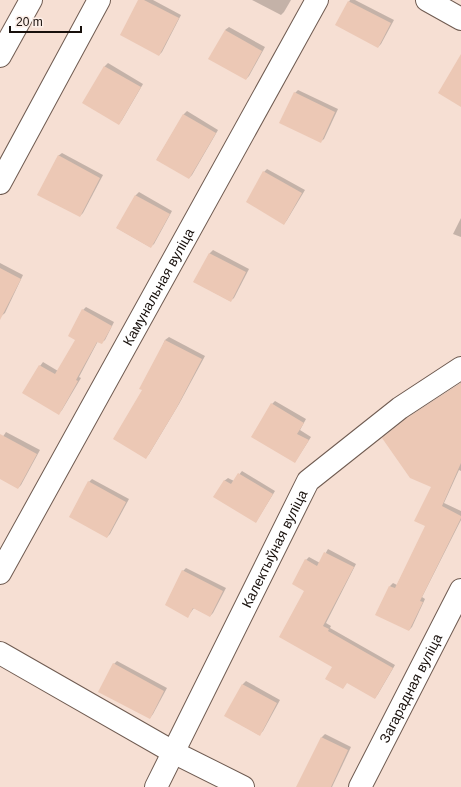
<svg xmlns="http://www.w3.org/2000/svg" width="461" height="787" font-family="Arial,sans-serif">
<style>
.shadow{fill:#0003}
.building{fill:#ecc8b5}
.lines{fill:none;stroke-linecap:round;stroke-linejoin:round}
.minor-casing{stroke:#6f5b51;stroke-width:24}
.minor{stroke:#fff;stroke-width:22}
.labels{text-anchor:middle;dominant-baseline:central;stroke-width:3;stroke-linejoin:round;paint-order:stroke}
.street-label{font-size:14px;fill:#18100c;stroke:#fceee7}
</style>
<rect width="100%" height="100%" fill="#f6dfd3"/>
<g class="shadow">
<path d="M139 0H153L181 15 162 52 159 55Z"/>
<path d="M252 0H291L284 12 281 15Z"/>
<path d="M350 0H355L394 20 381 44 378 47 349 2Z"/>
<path d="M229 27 265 47 249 76 246 79 225 30Z"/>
<path d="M108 63 143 84 122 120 119 124 84 103 105 66Z"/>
<path d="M298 90 338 109 324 139 320 142 295 93Z"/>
<path d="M187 111 218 130 192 175 189 178 157 159 184 114Z"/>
<path d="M62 153 103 175 83 213 80 216 58 156Z"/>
<path d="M267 169 305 190 287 220 284 224 264 172Z"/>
<path d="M139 192 172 211 154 244 150 247 117 228 136 195Z"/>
<path d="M461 218V237L453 234Z"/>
<path d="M213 250 249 269 234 298 230 301 195 282 210 253Z"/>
<path d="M0 263 23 275 5 313 0 317Z"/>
<path d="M86 307 114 322 105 340 101 343 98 341 79 377 81 378 62 410 59 413 40 366 43 362 58 371 77 340 83 310Z"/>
<path d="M169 337 205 356 179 404 149 454 146 457 143 390 165 340Z"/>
<path d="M461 383V471L459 470 444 503 461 511V520L422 597 425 599 412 627 409 630 390 586 393 583 397 585 427 526 433 487 412 415Z"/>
<path d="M275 401 306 419 300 430 311 437 295 462 272 404Z"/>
<path d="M6 432 40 450 21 485 18 488 0 478V441Z"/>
<path d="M242 471 275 491 256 522 224 481 228 478 234 481Z"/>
<path d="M92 479 129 499 110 534 107 537 89 482Z"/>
<path d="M328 549 356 564 326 623 331 626 330 628 395 665 378 694 375 698 347 682 343 688 333 667 306 591V560L309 557 320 563Z"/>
<path d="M186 568 226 588 213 613 210 616 194 608 188 616 183 571Z"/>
<path d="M117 661 167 688 153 714 150 718 114 664Z"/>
<path d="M246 681 280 700 263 731 259 735 226 716 243 684Z"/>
<path d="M325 734 351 747 332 787H297L322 737Z"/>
</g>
<g class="building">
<path d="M138 0H144L179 18 159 56 120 35Z"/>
<path d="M348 1 391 23 378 48 335 25Z"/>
<path d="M225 30 262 51 246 80 208 59Z"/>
<path d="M461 54V107L438 93Z"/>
<path d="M104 66 141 87 119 125 82 103Z"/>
<path d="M294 92 335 112 321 143 279 123Z"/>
<path d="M183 114 216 133 189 179 156 160Z"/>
<path d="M58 155 100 178 80 217 37 195Z"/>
<path d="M263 171 302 193 284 225 246 202Z"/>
<path d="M135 195 170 214 151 248 116 228Z"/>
<path d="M209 253 246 272 231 302 193 282Z"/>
<path d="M0 268 21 279 0 320Z"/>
<path d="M82 309 112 326 102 344 97 342 76 380 78 381 59 415 22 393 39 365 55 374 75 340 68 336Z"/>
<path d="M165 340 202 359 176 409 146 459 113 439 142 390 139 389Z"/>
<path d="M461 383V463L442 506 461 516V518L420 601 423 602 409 631 375 615 389 586 395 588 425 526 414 521 431 487 410 478 382 438 407 418Z"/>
<path d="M271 403 304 423 297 434 309 440 295 463 251 437Z"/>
<path d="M0 434 37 454 18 489 0 479Z"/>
<path d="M238 473 273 494 256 523 213 497 224 480 231 484Z"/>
<path d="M88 481 126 502 107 538 69 517Z"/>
<path d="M324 552 354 567 323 626 329 629 328 631 393 668 375 699 347 683 343 689 325 679 332 667 279 637 304 591 292 584 305 559 317 566Z"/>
<path d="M182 570 223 591 210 617 193 608 188 618 165 605Z"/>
<path d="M113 663 164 691 150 719 98 692Z"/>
<path d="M242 684 277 703 260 736 224 716Z"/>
<path d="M321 737 348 750 331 787H296Z"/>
</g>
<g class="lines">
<g class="minor-casing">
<g id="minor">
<path d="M427 0 461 19"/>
<path d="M0 56 31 0"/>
<path d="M0 183 99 0"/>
<path id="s1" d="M0 573 317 0"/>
<path d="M0 653 173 752 243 787"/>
<path id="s2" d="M156 787 308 481 400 408 461 368"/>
<path id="s3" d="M360 787 461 590"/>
</g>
</g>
<use href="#minor" class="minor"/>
</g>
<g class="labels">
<g class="street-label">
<text stroke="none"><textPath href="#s1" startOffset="327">Камунальная вуліца</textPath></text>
<text stroke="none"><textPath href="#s2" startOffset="266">Калектыўная вуліца</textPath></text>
<text stroke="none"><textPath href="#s3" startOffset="111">Загарадная вуліца</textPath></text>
</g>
</g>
<path d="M10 26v6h71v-6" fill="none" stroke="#18100c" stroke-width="2"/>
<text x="16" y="26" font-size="12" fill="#18100c" stroke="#fceee7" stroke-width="3" paint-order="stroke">20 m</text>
</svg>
